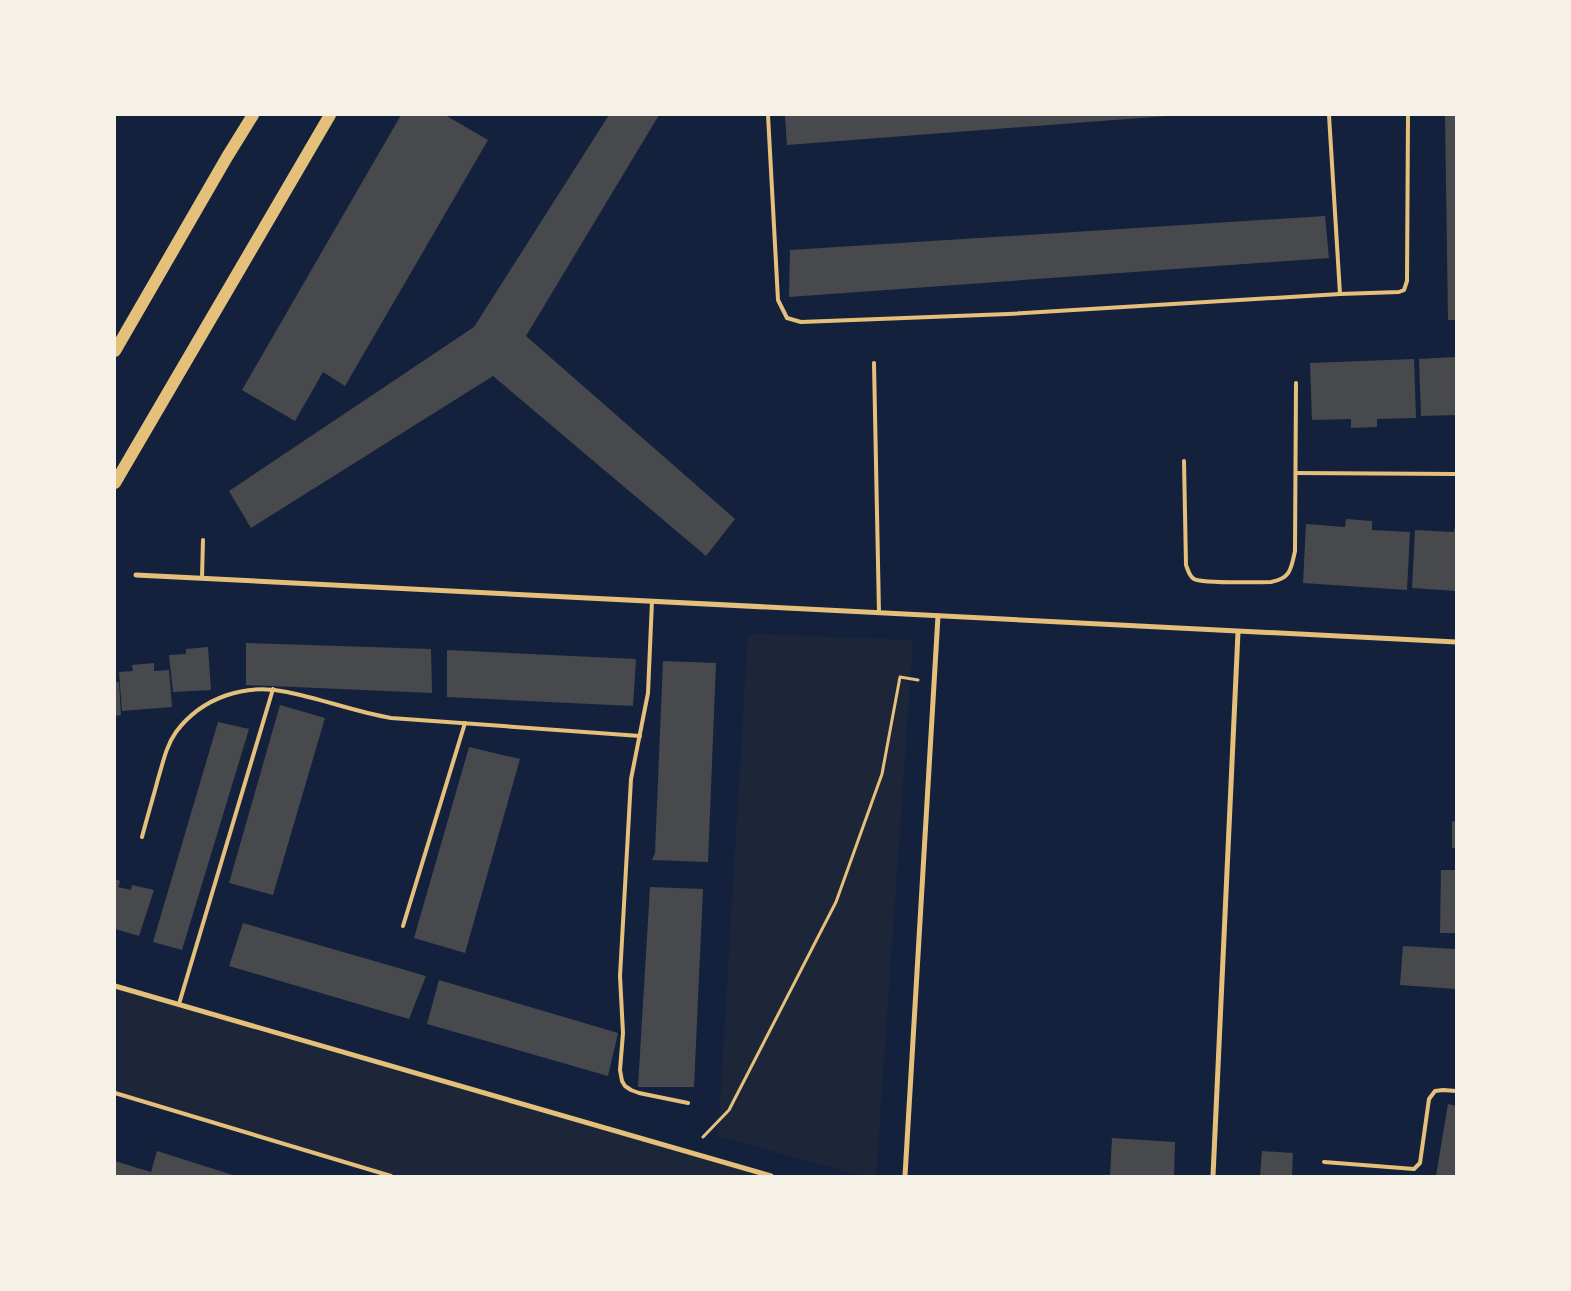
<svg xmlns="http://www.w3.org/2000/svg" width="1571" height="1291" font-family="'Source Serif 4',serif">
<style>
.green{fill:#1d2539}
.building{fill:#48494c}
.lines{fill:none;stroke-linecap:round;stroke-linejoin:round}
.path{stroke:#e5c07b;stroke-width:3}
.service{stroke:#e5c07b;stroke-width:4}
.minor{stroke:#e5c07b;stroke-width:5}
.primary{stroke:#e5c07b;stroke-width:12}
</style>
<rect width="100%" height="100%" fill="#14213d"/>
<g class="green">
<path d="M748 634 913 640 876 1176H861L718 1136Z"/>
<path d="M115 986 771 1176H391L115 1093Z"/>
</g>
<g class="building">
<path d="M401 115H445L488 140 345 386 323 372 295 421 242 390Z"/>
<path d="M609 115H659L526 336 735 519 706 556 493 376 251 528 229 491 474 327Z"/>
<path d="M785 115H1166L1167 116 787 145Z"/>
<path d="M1445 115H1456V320H1448Z"/>
<path d="M1325 216 1329 258 789 297 790 250Z"/>
<path d="M1456 357V415L1421 416 1419 359Z"/>
<path d="M1414 359 1416 418 1377 419V427L1351 428V419L1312 420 1310 363Z"/>
<path d="M1346 519 1372 521V530L1410 532 1407 590 1303 583 1306 524 1345 527Z"/>
<path d="M1455 525 1456 526V591L1412 588 1415 530 1454 532Z"/>
<path d="M246 643 431 649 432 693 246 685Z"/>
<path d="M208 647 211 690 173 692 169 655 186 654V649Z"/>
<path d="M447 650 636 659 633 706 447 697Z"/>
<path d="M663 661 716 663 708 862 652 860 655 853Z"/>
<path d="M154 663V671L169 670 172 707 122 711 119 672 133 671 132 665Z"/>
<path d="M115 682H119L121 715 115 716Z"/>
<path d="M280 705 325 718 273 895 229 883Z"/>
<path d="M218 722 249 729 182 950 153 942Z"/>
<path d="M469 747 520 759 465 953 414 938Z"/>
<path d="M1452 821 1456 822V848H1452Z"/>
<path d="M1441 870H1456V933H1440Z"/>
<path d="M115 879 120 881 118 887 131 890 132 885 154 890 139 936 115 929Z"/>
<path d="M650 887 703 889 694 1087H638Z"/>
<path d="M243 923 426 976 409 1019 229 966Z"/>
<path d="M1403 946 1456 949V989L1400 985Z"/>
<path d="M439 980 618 1033 608 1076 427 1024Z"/>
<path d="M1448 1104 1456 1106V1176H1436Z"/>
<path d="M1112 1138 1175 1142 1174 1176H1110Z"/>
<path d="M157 1151 236 1176H115V1161L151 1172Z"/>
<path d="M1262 1151 1293 1153 1292 1176H1260Z"/>
</g>
<g class="lines">
<path class="path" d="M703 1137 729 1110 836 902 882 774 900 677 918 680"/>
<g class="service">
<path d="M768 115 778 300 787 318 801 322 1008 314 1340 294 1399 292 1404 290 1407 281 1408 115"/>
<path d="M1329 115 1340 294"/>
<path d="M874 363 879 613"/>
<path d="M1184 461 1186 565C1188 570 1189 576 1194 579 1202 584 1257 582 1271 582 1291 578 1291 569 1295 551L1296 383"/>
<path d="M1296 473 1456 474"/>
<path d="M202 578 203 540"/>
<path d="M652 601 648 693 631 779 620 976 623 1033 620 1070 622 1081 625 1086 631 1090 639 1093 688 1103"/>
<path d="M142 837C147 818 153 798 158 779 163 763 166 746 176 732 202 697 246 683 287 692 322 699 356 712 391 718L640 736"/>
<path d="M403 926 465 723"/>
<path d="M179 1004 273 689"/>
<path d="M115 1093 391 1176"/>
<path d="M1324 1162 1414 1169 1420 1163 1429 1099 1435 1091 1443 1090 1456 1091"/>
</g>
<g class="minor">
<path d="M136 575 1456 642"/>
<path d="M115 986 771 1176"/>
<path d="M905 1176 938 616"/>
<path d="M1213 1176 1238 632"/>
</g>
<g class="primary">
<path d="M115 351 227 157 253 115"/>
<path d="M115 483 330 115"/>
</g>
</g>
<rect width="1571" height="1291" fill="none" stroke="#f6f1e7" stroke-width="232"/>
</svg>
